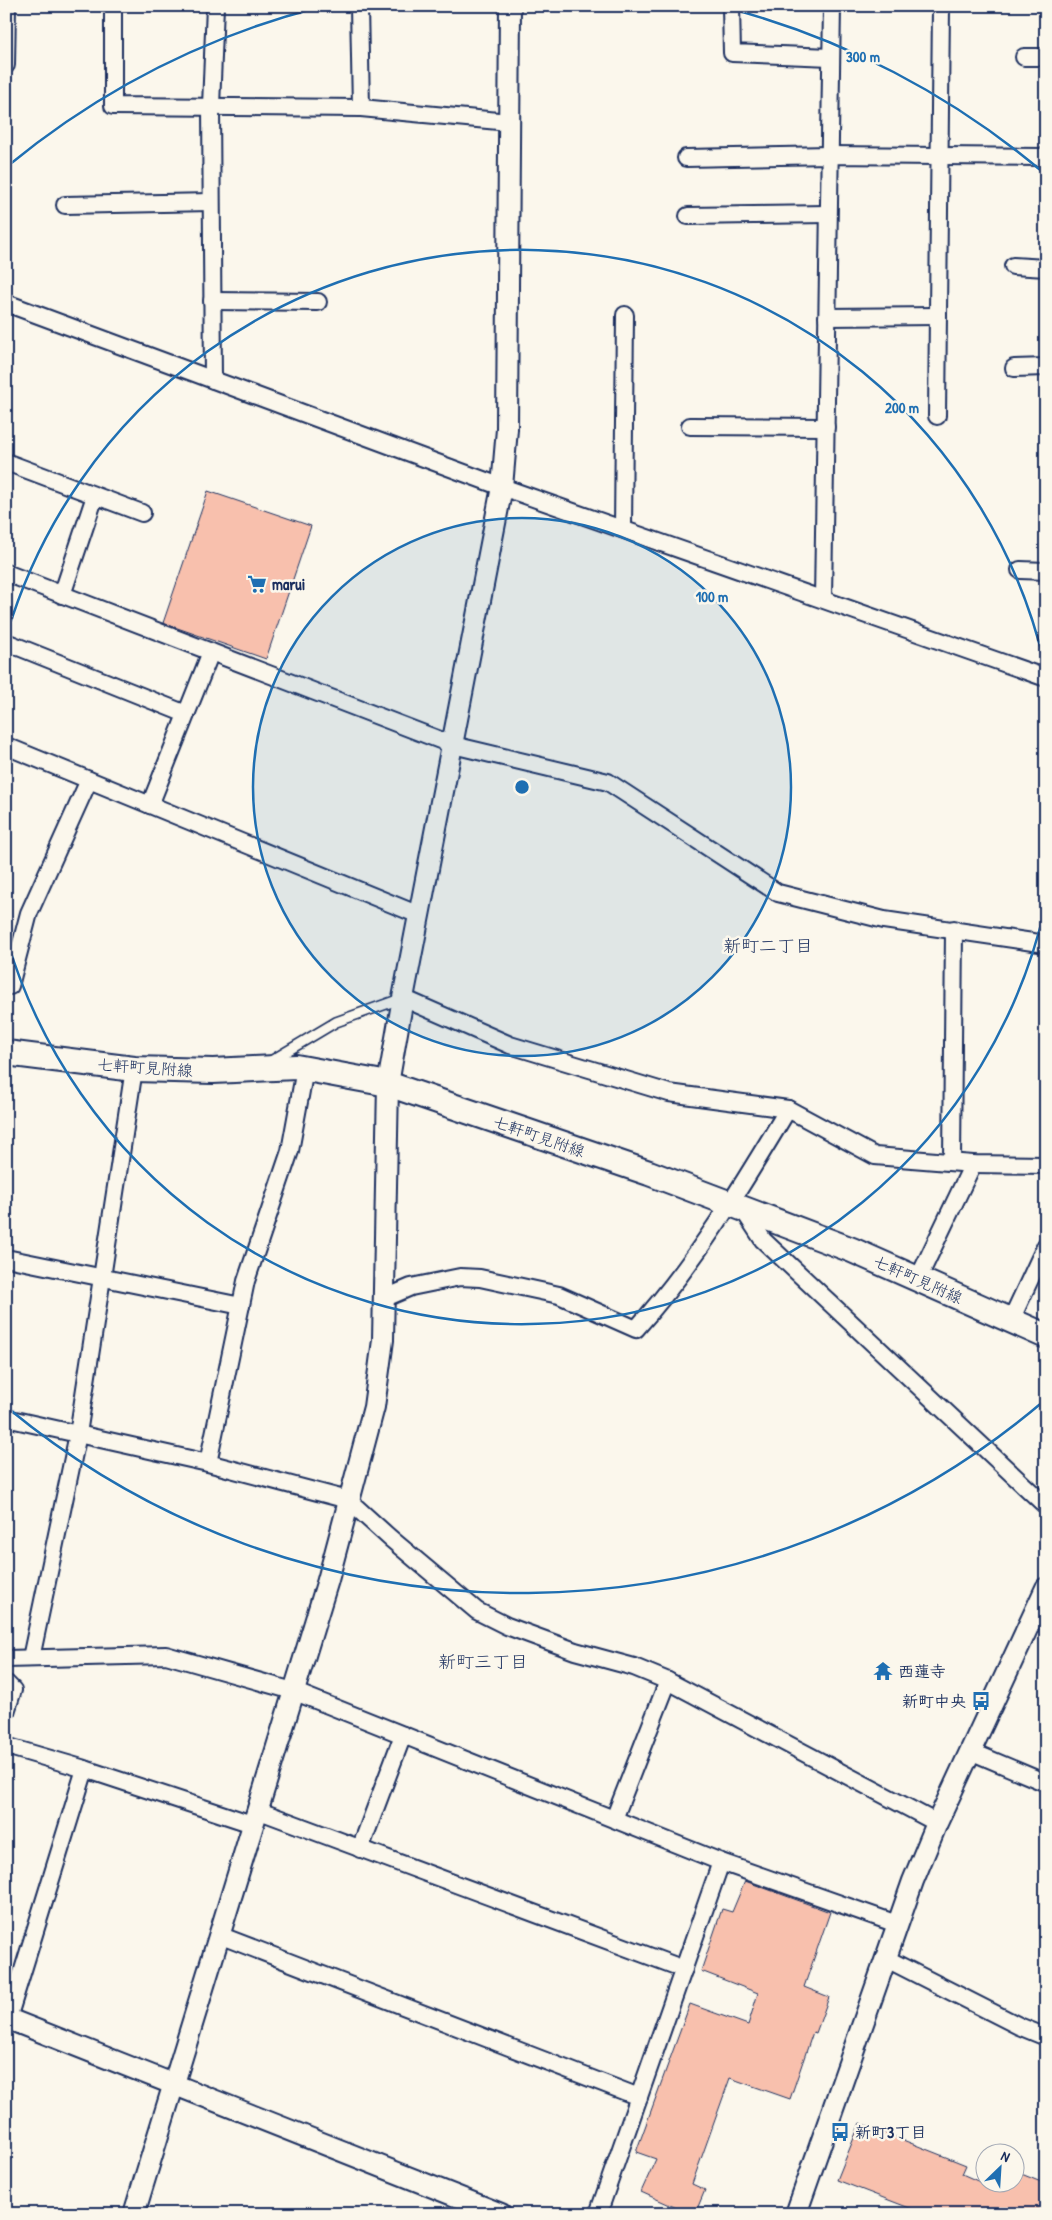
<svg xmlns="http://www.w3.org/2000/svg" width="1052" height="2220" font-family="'Patrick Hand','Klee One',sans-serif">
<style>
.building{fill:#f8c0ad;stroke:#1b2f5e}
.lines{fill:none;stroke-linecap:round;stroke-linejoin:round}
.service-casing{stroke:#1b2f5e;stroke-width:12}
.minor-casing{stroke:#1b2f5e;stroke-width:20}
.tertiary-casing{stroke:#1b2f5e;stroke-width:24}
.secondary-casing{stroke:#1b2f5e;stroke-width:28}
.service{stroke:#fbf7ec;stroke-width:9}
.minor{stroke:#fbf7ec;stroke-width:16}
.tertiary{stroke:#fbf7ec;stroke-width:20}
.secondary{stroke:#fbf7ec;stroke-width:24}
.ring{fill:none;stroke:#1f6fb2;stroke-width:2.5}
.labels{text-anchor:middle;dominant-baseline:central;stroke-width:5;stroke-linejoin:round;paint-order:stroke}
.poi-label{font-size:16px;font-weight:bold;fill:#1b2f5e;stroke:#fbf7ec;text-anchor:start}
.street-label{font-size:16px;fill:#1b2f5e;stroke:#fbf7ec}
.neighbourhood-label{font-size:18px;fill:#1b2f5e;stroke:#fbf7ec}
.centre{fill:#1f6fb2;stroke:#fbf7ec;stroke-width:2.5}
.ring-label{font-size:15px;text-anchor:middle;font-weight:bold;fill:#1f6fb2;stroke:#fbf7ec;stroke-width:5;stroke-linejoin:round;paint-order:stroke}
</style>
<rect width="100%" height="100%" fill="#fbf7ec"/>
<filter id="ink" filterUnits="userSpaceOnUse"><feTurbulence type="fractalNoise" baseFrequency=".02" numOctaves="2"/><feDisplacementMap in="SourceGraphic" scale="10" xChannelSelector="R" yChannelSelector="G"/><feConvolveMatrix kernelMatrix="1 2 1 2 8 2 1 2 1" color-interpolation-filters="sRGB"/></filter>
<g filter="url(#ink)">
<g class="building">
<path d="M208 491 311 526 266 659 163 623Z"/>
<path d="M745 1881 830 1912 804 1987 829 1997 816 2033 813 2032 790 2099 730 2078 692 2184 705 2190 695 2214H690L641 2192 656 2159 636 2152 690 2004 748 2025 758 1993 701 1971 722 1909 732 1912Z"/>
<path d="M860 2123 966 2165 962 2174 980 2182H1014V2171L1046 2184V2214H925L837 2180Z"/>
</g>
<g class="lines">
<g class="service-casing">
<path id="service" d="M269 1062 336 1022 403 998"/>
</g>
<g class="minor-casing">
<g id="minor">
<path d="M113 6V106L361 108 509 122"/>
<path d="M359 6 361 108"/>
<path d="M731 6 732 53 831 57"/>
<path d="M1024 57H1046"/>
<path d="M6 65 7 6"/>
<path d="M686 158 829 155 1046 157"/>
<path d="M65 205 211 202"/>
<path d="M688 216 828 214"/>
<path d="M1013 266 1046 268"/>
<path d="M212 301 318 302"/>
<path d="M6 303 502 487 1046 678"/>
<path d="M827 317 938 316"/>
<path d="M1014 368 1046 367"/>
<path d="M213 380 211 106 215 6"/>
<path d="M937 416 941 6"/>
<path d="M690 426 826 427"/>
<path d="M6 462 142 513"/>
<path d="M623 529 625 315"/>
<path d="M1020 570 1046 571"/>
<path d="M6 573 453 745 608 782 778 893 884 920 1046 944"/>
<path d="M62 595 95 496"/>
<path d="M823 599 832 6"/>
<path d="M6 642 186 714"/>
<path d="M6 746 419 915"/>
<path d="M150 805 211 652"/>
<path d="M10 986 29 913 89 780"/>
<path d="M403 998 510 1045 669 1093 788 1109 875 1156 973 1164 1046 1165"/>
<path d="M952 1161 954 929"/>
<path d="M742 1208 763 1240 1046 1506"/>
<path d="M6 1258 241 1306"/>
<path d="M918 1279 973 1164"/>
<path d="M383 1299 411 1287 460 1277 480 1278 559 1295 636 1329C696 1262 742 1186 788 1109"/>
<path d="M1011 1320 1046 1245"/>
<path d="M6 1418 208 1463 348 1500 390 1538 477 1611 507 1626 575 1651 634 1667 668 1681 937 1823"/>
<path d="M208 1463 246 1281 290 1151 305 1069"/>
<path d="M31 1658 78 1434 134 1069"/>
<path d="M6 1659 166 1655 293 1691 721 1862 897 1924"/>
<path d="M6 1683 13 1690 6 1712"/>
<path d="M6 1746 85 1769 252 1824"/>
<path d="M970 1751 1046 1783"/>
<path d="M257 1810 684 1969"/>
<path d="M614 1819 668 1681"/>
<path d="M360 1849 403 1735"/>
<path d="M219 1935 639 2097"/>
<path d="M885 1958 1019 2026 1046 2037"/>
<path d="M6 2025 85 1769"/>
<path d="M598 2214 721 1862"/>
</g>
</g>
<g class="tertiary-casing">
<g id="tertiary">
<path d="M6 2018 501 2214"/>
<path d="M134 2214 328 1580 374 1407 383 1340 388 1084 403 998 502 487 507 429 510 6"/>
<path d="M796 2214 913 1881 937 1823 1046 1588"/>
</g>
</g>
<g class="secondary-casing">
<path id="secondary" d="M6 1053 134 1069 213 1071 296 1067 388 1084 649 1173 852 1250 1046 1336"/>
</g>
<use href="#service" class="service"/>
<use href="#minor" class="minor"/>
<use href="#tertiary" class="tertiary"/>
<use href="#secondary" class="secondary"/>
</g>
</g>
<circle cx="522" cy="787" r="269" fill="#1f6fb2" fill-opacity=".12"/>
<g class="ring">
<circle cx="522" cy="787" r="269"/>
<path d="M1045 908A537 537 0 0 1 7 940M7 634A537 537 0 0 1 1045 666"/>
<path d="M1045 1400A806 806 0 0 1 9 1409M9 165A806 806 0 0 1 320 7M724 7A806 806 0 0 1 1045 174"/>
</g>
<defs>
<g id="supermarket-bare" transform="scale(1.5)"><path d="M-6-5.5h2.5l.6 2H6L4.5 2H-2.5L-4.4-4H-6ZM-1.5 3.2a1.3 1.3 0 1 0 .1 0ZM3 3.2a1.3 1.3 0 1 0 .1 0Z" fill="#1f6fb2" stroke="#fbf7ec" stroke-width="2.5" paint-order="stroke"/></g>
<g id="temple-bare" transform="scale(1.5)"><path d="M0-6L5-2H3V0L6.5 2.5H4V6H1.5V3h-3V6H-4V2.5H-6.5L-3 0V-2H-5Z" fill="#1f6fb2" stroke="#fbf7ec" stroke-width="2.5" paint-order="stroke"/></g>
<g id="bus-bare" transform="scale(1.5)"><path d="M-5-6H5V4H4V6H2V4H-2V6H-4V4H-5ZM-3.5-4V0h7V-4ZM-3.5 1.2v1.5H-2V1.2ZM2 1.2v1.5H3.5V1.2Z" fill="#1f6fb2" stroke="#fbf7ec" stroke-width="2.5" paint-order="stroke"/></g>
</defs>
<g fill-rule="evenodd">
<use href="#supermarket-bare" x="257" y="584"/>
<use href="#temple-bare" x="883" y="1671"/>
<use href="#bus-bare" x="981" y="1701"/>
<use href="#bus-bare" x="840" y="2132"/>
</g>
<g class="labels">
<g class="poi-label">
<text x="272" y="584">marui</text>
<text x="898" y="1671">西蓮寺</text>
<text x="966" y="1701" text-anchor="end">新町中央</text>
<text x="855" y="2132">新町3丁目</text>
</g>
<g class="street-label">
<text transform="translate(145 1067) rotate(4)">七軒町見附線</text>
<text transform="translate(539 1136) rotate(19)">七軒町見附線</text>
<text transform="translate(918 1279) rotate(24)">七軒町見附線</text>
</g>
<g class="neighbourhood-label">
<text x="768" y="945">新町二丁目</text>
<text x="483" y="1661">新町三丁目</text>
</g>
</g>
<circle cx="522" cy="787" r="8" class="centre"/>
<g class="ring-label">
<text x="863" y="62">300 m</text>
<text x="902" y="413">200 m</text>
<text x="712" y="602">100 m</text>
</g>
<rect width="1052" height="2220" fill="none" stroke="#fbf7ec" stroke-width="25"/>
<rect x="12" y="12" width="1027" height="2195" fill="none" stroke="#1b2f5e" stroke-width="2" filter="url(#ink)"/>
<g transform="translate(1000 2168) rotate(25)"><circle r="24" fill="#fbf7ec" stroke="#a1a7b3"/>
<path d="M0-4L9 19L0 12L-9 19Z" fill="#1f6fb2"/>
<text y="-8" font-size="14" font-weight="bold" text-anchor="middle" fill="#1b2f5e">N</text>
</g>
</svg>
